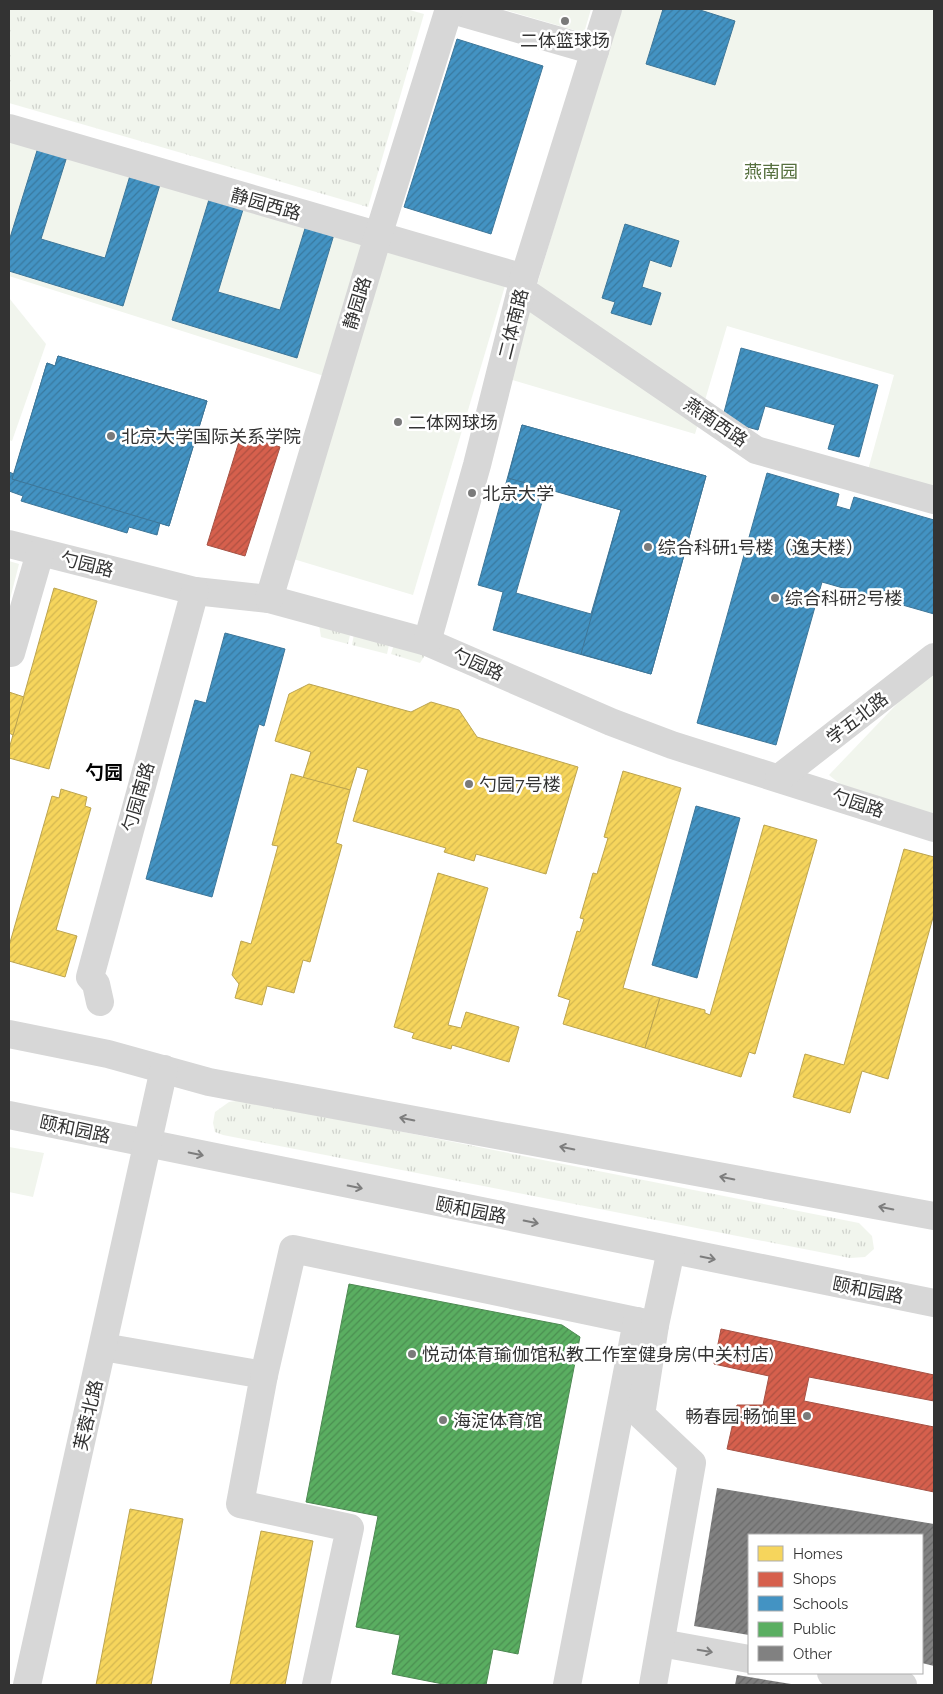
<svg xmlns="http://www.w3.org/2000/svg" width="943" height="1694" font-family="Raleway,'Noto Sans SC',sans-serif">
<style>
.grass{fill:url(#grass-tufts)}
.garden{fill:#f1f5ed}
.homes{fill:url(#homes-hatch);stroke:#bca450}
.shops{fill:url(#shops-hatch);stroke:#a55245}
.schools{fill:url(#schools-hatch);stroke:#3e7698;fill-rule:evenodd}
.public{fill:url(#public-hatch);stroke:#4e8953}
.building{fill:url(#building-hatch)}
.lines{fill:none;stroke-linecap:round;stroke-linejoin:round}
.minor{stroke:#d7d7d7;stroke-width:28}
.oneway{stroke:#7d7d7d}
.poi-dot{fill:#7a7a7a;stroke:#fff;stroke-width:2}
.labels{text-anchor:middle;dominant-baseline:central;stroke-width:5;stroke-linejoin:round;paint-order:stroke}
.poi-label{font-size:18px;fill:#333;stroke:#fff;text-anchor:start}
.park-label{font-size:18px;fill:#56703f;stroke:#fff}
.street-label{font-size:18px;fill:#333;stroke:#fff}
.neighbourhood-label{font-size:19px;font-weight:bold;fill:#000;stroke:#fff}
</style>
<defs>
<pattern id="grass-tufts" width="24" height="20" patternUnits="userSpaceOnUse" patternTransform="scale(1.25)"><rect width="24" height="20" fill="#f1f5ed"/><path d="M3 7l-1-3M5 7V3M7 7l1-3M15 17l-1-3M17 17v-4M19 17l1-3" fill="none" stroke="#cfd2cc"/></pattern>
<pattern id="homes-hatch" width="6" height="6" patternUnits="userSpaceOnUse" patternTransform="scale(1.25)"><rect width="6" height="6" fill="#f6d55c"/><path d="M-1 1l2-2M0 6l6-6M5 7l2-2" fill="none" stroke="#d3b750"/></pattern>
<pattern id="shops-hatch" width="6" height="6" patternUnits="userSpaceOnUse" patternTransform="scale(1.25)"><rect width="6" height="6" fill="#d6604d"/><path d="M-1 1l2-2M0 6l6-6M5 7l2-2" fill="none" stroke="#ae5041"/></pattern>
<pattern id="schools-hatch" width="6" height="6" patternUnits="userSpaceOnUse" patternTransform="scale(1.25)"><rect width="6" height="6" fill="#4393c3"/><path d="M-1 1l2-2M0 6l6-6M5 7l2-2" fill="none" stroke="#39799f"/></pattern>
<pattern id="public-hatch" width="6" height="6" patternUnits="userSpaceOnUse" patternTransform="scale(1.25)"><rect width="6" height="6" fill="#5aae61"/><path d="M-1 1l2-2M0 6l6-6M5 7l2-2" fill="none" stroke="#4b8e51"/></pattern>
<pattern id="building-hatch" width="6" height="6" patternUnits="userSpaceOnUse" patternTransform="scale(1.25)"><rect width="6" height="6" fill="#818181"/><path d="M-1 1l2-2M0 6l6-6M5 7l2-2" fill="none" stroke="#6a6a6a"/></pattern>
</defs>
<rect width="100%" height="100%" fill="#fff"/>
<g class="grass">
<path d="M9 9H406L424 14 368 207 9 103Z"/>
<path d="M318 618 352 626 348 644 321 637Z"/>
<path d="M355 628 391 636 387 654 352 645Z"/>
<path d="M396 638 430 647 420 663 391 654Z"/>
<path d="M243 1100 859 1223 872 1236 874 1249 865 1257 850 1258 223 1135 215 1132 213 1123 215 1112 229 1102Z"/>
</g>
<g class="garden">
<path d="M502 9H591L584 33Z"/>
<path d="M619 9H934V490L868 470 894 375 727 326 695 434 509 379Z"/>
<path d="M9 135 366 240 324 376 9 276Z"/>
<path d="M383 250 505 286 413 595 290 558Z"/>
<path d="M9 298 46 344 12 441 9 440Z"/>
<path d="M9 561 19 564 9 603Z"/>
<path d="M934 665V819L851 793 829 775Z"/>
<path d="M9 1147 44 1153 33 1197 9 1192Z"/>
</g>
<g class="homes">
<path d="M54 588 97 601 49 769 9 758V749Z"/>
<path d="M309 684 411 712 431 702 459 710 477 737 578 767 546 874 476 854 474 861 444 852 446 848 353 821 368 770 357 767 350 790 303 778 311 752 275 741 289 694Z"/>
<path d="M9 692 24 697 13 735 9 733Z"/>
<path d="M623 771 681 788 623 988 660 998 645 1048 563 1024 570 1000 558 996 577 931 580 932 584 919 580 918 593 873 597 874 608 838 604 837Z"/>
<path d="M291 774 350 790 336 843 342 845 310 962 303 960 294 993 267 986 262 1005 235 998 239 984 232 975 241 941 251 944 278 846 272 845Z"/>
<path d="M61 789 87 797 85 806 91 808 56 930 77 936 65 977 9 961V946L52 796 59 798Z"/>
<path d="M764 825 817 840 755 1054 749 1052 741 1077 645 1048 660 998 705 1010V1013L710 1015Z"/>
<path d="M904 849 934 857V914L888 1079 862 1071 850 1113 793 1097 805 1054 844 1065Z"/>
<path d="M438 873 488 888 448 1025 461 1028 466 1012 519 1027 509 1062 452 1045 451 1049 412 1038 414 1033 394 1027Z"/>
<path d="M130 1509 183 1519 151 1685H96Z"/>
<path d="M261 1531 313 1541 285 1685H230Z"/>
</g>
<g class="shops">
<path d="M241 435 280 447 245 556 207 545Z"/>
<path d="M721 1329 934 1375V1401L809 1377 804 1401 934 1427V1492L727 1449 737 1405H763L769 1376 714 1364Z"/>
</g>
<g class="schools">
<path d="M663 9H697L735 21 715 85 646 64Z"/>
<path d="M457 39 543 66 491 234 404 207Z"/>
<path d="M40 141 69 150 41 239 71 248 105 258 132 169 162 178 123 306 9 271V241Z"/>
<path d="M211 193 245 203 218 292 280 310 307 222 335 231 297 358 172 320Z"/>
<path d="M625 224 679 241 671 267 650 260 642 287 661 293 651 325 611 313 615 302 602 298Z"/>
<path d="M741 348 878 385 859 457 828 449 835 425 765 406 758 430 722 420Z"/>
<path d="M58 356 207 401 169 526 160 523 157 535 129 527 127 533 21 501 23 496 9 491V472L14 474 47 363 55 366Z"/>
<path d="M58 356 207 401 169 526 12 479 47 363 55 366Z"/>
<path d="M522 425 706 476 651 674 493 630 503 592 478 585ZM546 488 621 510 591 614 516 593Z"/>
<path d="M522 425 706 476 651 674 581 654 621 510 508 478Z"/>
<path d="M767 473 839 494 836 506 850 510 854 497 934 520V614L822 582 776 745 697 723Z"/>
<path d="M225 633 285 649 264 726 259 724 212 897 146 879 195 700 206 703Z"/>
<path d="M696 806 740 818 697 978 652 965Z"/>
</g>
<path class="public" d="M349 1284 562 1325 580 1337 518 1654 493 1649 486 1685H448L392 1674 400 1635 356 1627 378 1516 306 1502Z"/>
<g class="building">
<path d="M717 1488 934 1524V1666L922 1663V1535H749V1635L694 1626Z"/>
<path d="M737 1675 791 1684 790 1685H735Z"/>
</g>
<g class="lines">
<g class="minor">
<path d="M449 9 595 51"/>
<path d="M9 128 524 278"/>
<path d="M522 290 756 450 934 500"/>
<path d="M9 544 195 591 269 599 427 642 611 722 672 745 934 828"/>
<path d="M269 599 378 236 449 9"/>
<path d="M427 642 477 465 524 278 608 9"/>
<path d="M9 652 11 653 40 553"/>
<path d="M779 778 934 657"/>
<path d="M100 1002 96 984 90 977 195 591"/>
<path d="M9 1034 108 1054 209 1082 934 1216"/>
<path d="M9 1115 934 1303"/>
<path d="M103 1347 264 1375 240 1504 350 1528 316 1685"/>
<path d="M264 1375 293 1249 655 1325"/>
<path d="M661 1643 749 1659"/>
<path d="M831 1673 903 1685"/>
<path d="M27 1685 164 1069"/>
<path d="M567 1685 637 1321"/>
<path d="M653 1685 692 1463 641 1415 655 1325 671 1250"/>
</g>
</g>
<defs><path id="oneway-shaft" d="M-6 0H5M1.5-3L5.5 0L1.5 3" fill="none" stroke-width="1.6" stroke-linecap="round" stroke-linejoin="round" transform="scale(1.25)"/></defs>
<g class="oneway">
<use href="#oneway-shaft" transform="translate(407 1119) rotate(-169)"/>
<use href="#oneway-shaft" transform="translate(567 1148) rotate(-169)"/>
<use href="#oneway-shaft" transform="translate(196 1154) rotate(12)"/>
<use href="#oneway-shaft" transform="translate(727 1178) rotate(-169)"/>
<use href="#oneway-shaft" transform="translate(355 1187) rotate(11)"/>
<use href="#oneway-shaft" transform="translate(886 1208) rotate(-169)"/>
<use href="#oneway-shaft" transform="translate(531 1222) rotate(11)"/>
<use href="#oneway-shaft" transform="translate(708 1258) rotate(11)"/>
<use href="#oneway-shaft" transform="translate(705 1651) rotate(10)"/>
</g>
<g class="poi-dot">
<circle cx="565" cy="21" r="5"/>
<circle cx="398" cy="422" r="5"/>
<circle cx="111" cy="436" r="5"/>
<circle cx="472" cy="493" r="5"/>
<circle cx="648" cy="547" r="5"/>
<circle cx="775" cy="598" r="5"/>
<circle cx="469" cy="784" r="5"/>
<circle cx="412" cy="1354" r="5"/>
<circle cx="807" cy="1416" r="5"/>
<circle cx="443" cy="1420" r="5"/>
</g>
<g class="labels">
<g class="poi-label">
<text x="565" y="40" text-anchor="middle">二体篮球场</text>
<text x="408" y="422">二体网球场</text>
<text x="121" y="436">北京大学国际关系学院</text>
<text x="482" y="493">北京大学</text>
<text x="658" y="547">综合科研1号楼（逸夫楼）</text>
<text x="785" y="598">综合科研2号楼</text>
<text x="479" y="784">勺园7号楼</text>
<text x="422" y="1354">悦动体育瑜伽馆私教工作室健身房(中关村店)</text>
<text x="797" y="1416" text-anchor="end">畅春园·畅饷里</text>
<text x="453" y="1420">海淀体育馆</text>
</g>
<g class="park-label">
<text x="771" y="171">燕南园</text>
</g>
<g class="street-label">
<text transform="translate(266 204) rotate(16)">静园西路</text>
<text transform="translate(357 303) rotate(-73)">静园路</text>
<text transform="translate(513 324) rotate(-76)">二体南路</text>
<text transform="translate(716 422) rotate(34)">燕南西路</text>
<text transform="translate(87 564) rotate(14)">勺园路</text>
<text transform="translate(478 664) rotate(24)">勺园路</text>
<text transform="translate(857 718) rotate(-38)">学五北路</text>
<text transform="translate(138 797) rotate(-74)">勺园南路</text>
<text transform="translate(858 803) rotate(18)">勺园路</text>
<text transform="translate(75 1129) rotate(12)">颐和园路</text>
<text transform="translate(471 1210) rotate(11)">颐和园路</text>
<text transform="translate(868 1290) rotate(11)">颐和园路</text>
<text transform="translate(88 1415) rotate(-77)">芙蓉北路</text>
</g>
<g class="neighbourhood-label">
<text x="104" y="772">勺园</text>
</g>
</g>
<rect width="943" height="1694" fill="none" stroke="#333333" stroke-width="20"/>
<rect x="748" y="1534" width="175" height="140" fill="#ffffff" stroke="#adadad"/>
<rect x="758" y="1546" width="25" height="15" fill="#f6d55c" stroke="#adadad"/>
<text x="793" y="1559" font-size="15" fill="#333333">Homes</text>
<rect x="758" y="1572" width="25" height="15" fill="#d6604d" stroke="#adadad"/>
<text x="793" y="1584" font-size="15" fill="#333333">Shops</text>
<rect x="758" y="1596" width="25" height="15" fill="#4393c3" stroke="#adadad"/>
<text x="793" y="1609" font-size="15" fill="#333333">Schools</text>
<rect x="758" y="1622" width="25" height="15" fill="#5aae61" stroke="#adadad"/>
<text x="793" y="1634" font-size="15" fill="#333333">Public</text>
<rect x="758" y="1646" width="25" height="15" fill="#818181" stroke="#adadad"/>
<text x="793" y="1659" font-size="15" fill="#333333">Other</text>
</svg>
